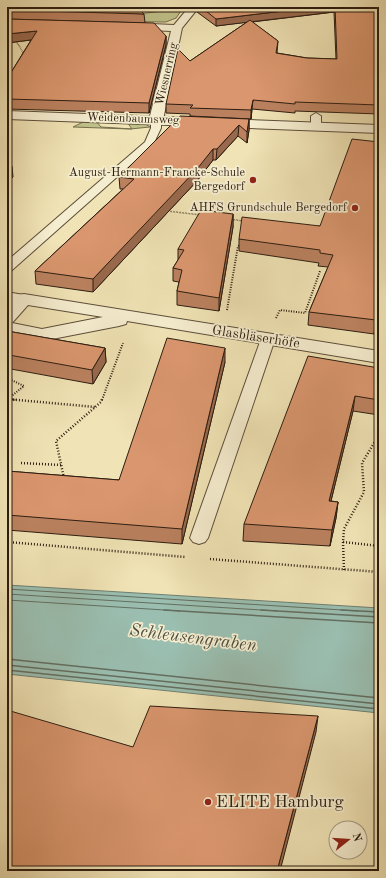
<svg xmlns="http://www.w3.org/2000/svg" width="386" height="878" font-family="'Old Standard TT',serif">
<style>
.green{fill:#c0c189;stroke:#766f4d}
.water{fill:#9abeb0;stroke:#6e7e70}
.lines{fill:none;stroke-linecap:round;stroke-linejoin:round}
.shore-far1{stroke:#636e60;stroke-width:1}
.shore{stroke:#636e60;stroke-width:1.5}
.service-casing{stroke:#5d4e3a;stroke-width:2}
.minor-casing{stroke:#5d4e3a;stroke-width:2}
.tertiary-casing{stroke:#5d4e3a;stroke-width:2}
.path-far2{stroke:#2c1d11;stroke-width:1.5;stroke-dasharray:0.5 1;stroke-linecap:butt}
.path-far1{stroke:#2c1d11;stroke-width:2;stroke-dasharray:1 1.5;stroke-linecap:butt}
.path{stroke:#2c1d11;stroke-width:2.5;stroke-dasharray:1 2;stroke-linecap:butt}
.service{fill:#f5edcf;fill-rule:evenodd}
.minor{fill:#f5edcf;fill-rule:evenodd}
.tertiary{fill:#f5edcf;fill-rule:evenodd}
.wall{fill:#bb815f;stroke:#2c1d11;fill-rule:evenodd}
.shaded-wall{fill:#99694d;stroke:#2c1d11}
.building{fill:#da966e;stroke:#2c1d11}
.poi-dot{fill:#8f2418;stroke:#f5edcf;stroke-width:1.5}
.labels{text-anchor:middle;dominant-baseline:central;stroke-width:3.5;stroke-linejoin:round;paint-order:stroke}
.far-street-label{font-size:12px;fill:#2c1d11;stroke:#f5edcf}
.far-poi-label{font-size:12px;fill:#2c1d11;stroke:#f5edcf;text-anchor:end}
.street-label{font-size:14px;fill:#2c1d11;stroke:#f5edcf}
.near-poi-label{font-size:17px;fill:#2c1d11;stroke:#f5edcf;text-anchor:start}
.near-water-label{font-size:18px;font-style:italic;fill:#4d4d41;stroke:#f5edcf}
</style>
<rect width="100%" height="100%" fill="#f0e3b5"/>
<filter id="stains"><feTurbulence type="fractalNoise" baseFrequency=".005" numOctaves="4"/><feColorMatrix values="0 0 0 0 .2 0 0 0 0 .09 0 0 0 0 .02 0 0 0 .5 -.17"/></filter>
<radialGradient id="worn" r=".72"><stop offset=".6" stop-color="#630" stop-opacity="0"/><stop offset="1" stop-color="#630" stop-opacity=".3"/></radialGradient>
<g class="green">
<path d="M179 9 181 11 176 18 166 22 91 21 97 19Z"/>
<path d="M85 121H96L101 127 132 129 127 122 144 123 150 127 130 129 73 127Z"/>
</g>
<path class="water" d="M7 585 379 608V713L7 674Z"/>
<g class="lines">
<g class="shore-far1">
<path d="M7 589 358 611"/>
<path d="M7 594 277 611"/>
<path d="M7 600 180 611"/>
</g>
<g class="shore">
<path d="M164 610 379 623"/>
<path d="M261 610 379 617"/>
<path d="M341 610 379 612"/>
<path d="M7 659 379 698"/>
<path d="M7 665 379 704"/>
<path d="M7 670 379 709"/>
</g>
<g class="service-casing">
<g id="service">
<path d="M316 113 321 116V127L316 130 311 127V116Z"/>
<path d="M156 117 161 120V128L153 145 11 271 7 272V261L145 142 151 128V120Z"/>
<path d="M7 292 29 296 31 299 29 302 24 303 7 300Z"/>
<path d="M268 335 273 336 275 339 208 538 205 542 199 544 193 542 190 538 261 339 263 336Z"/>
</g>
</g>
<g class="minor-casing">
<g id="minor">
<path d="M189 7H199L182 28 163 120 161 123H151L149 120 171 31 128 29 123 26 128 23 174 25Z"/>
<path d="M24 294 379 351V363L127 321 126 324 119 326 42 341 7 334V307L18 295ZM28 305 103 317 42 329 12 323Z"/>
</g>
</g>
<g class="tertiary-casing">
<path id="tertiary" d="M7 111 379 125V133L7 119Z"/>
</g>
<g class="path-far2">
<path d="M15 39 24 54"/>
<path d="M167 211 201 215"/>
<path d="M230 219 243 221"/>
</g>
<g class="path-far1">
<path d="M227 310 238 246 241 245"/>
<path d="M276 318 280 310 305 313 320 271"/>
<path d="M7 378 24 386 9 398"/>
<path d="M7 399 17 400"/>
<path d="M102 400 123 343"/>
</g>
<g class="path">
<path d="M7 399 95 407"/>
<path d="M379 435 362 463 364 492 344 529 343 542 379 546"/>
<path d="M21 463 61 465"/>
<path d="M64 478 56 441 101 402 102 399"/>
<path d="M7 542 185 557"/>
<path d="M343 542 344 570"/>
<path d="M210 559 379 572"/>
</g>
<use href="#service" class="service"/>
<use href="#minor" class="minor"/>
<use href="#tertiary" class="tertiary"/>
</g>
<g class="wall">
<path d="M7 7 144 14 145 23 7 19 166 36V45L149 113 7 109V79L31 40 7 43Z"/>
<path d="M197 7H379V37H378L379 43V114L295 111V113L252 109 251 119 190 116V114L166 113V104L190 61 247 22 216 26 197 12ZM334 12 336 59 307 58 277 53 278 41 252 22Z"/>
<path d="M249 119V130L247 143 238 136 216 160H213L197 181 93 292 36 284 35 271 123 189H120L119 177Z"/>
<path d="M233 214V227L219 311 177 305V291L179 282 173 281V268L178 260V249Z"/>
<path d="M320 226 379 316 374 334 308 325 309 312 328 267 318 266 319 263 239 251V239Z"/>
<path d="M7 331 105 348 106 362 93 384 11 369 7 373Z"/>
<path d="M225 362 182 544 7 530V471L119 480Z"/>
<path d="M379 368V415L353 411 331 501 338 502 336 518 330 546 243 541 244 524Z"/>
</g>
<g class="shaded-wall">
<path d="M317 7H334V12L216 26V19Z"/>
<path d="M37 31 38 39 7 43V34Z"/>
<path d="M166 36V45L149 113V103Z"/>
<path d="M253 100 252 109 251 119V110Z"/>
<path d="M249 119V130L247 143V132Z"/>
<path d="M239 125 238 136 216 160 217 149Z"/>
<path d="M213 149V160L197 181 93 292V279Z"/>
<path d="M12 166 13 177 7 182V170Z"/>
<path d="M233 214V227L219 311V298Z"/>
<path d="M379 309V316L374 334 376 320Z"/>
<path d="M105 348 106 362 93 384 92 370Z"/>
<path d="M225 348V362L182 544V529Z"/>
<path d="M9 355 11 369 7 373V357Z"/>
<path d="M355 396 353 411 327 517 329 501Z"/>
<path d="M338 502 336 518 330 546 332 530Z"/>
<path d="M318 716 316 732 280 871H277Z"/>
</g>
<g class="building">
<path d="M7 7H137L144 14 7 10Z"/>
<path d="M201 7H317L216 19Z"/>
<path d="M335 7H379V30H377L379 43V48H378L379 52V105L295 102V104L253 100 251 110 190 108 193 105 166 104 178 49 190 61 250 20 278 41 276 53 307 58 337 59Z"/>
<path d="M7 19 154 23 166 36 149 103 7 99V79L37 31 7 34Z"/>
<path d="M180 116 249 119 247 132 239 125 217 149H213L197 169 93 279 35 271 134 179 119 177Z"/>
<path d="M352 139 379 142V309L376 320 309 312 333 255 320 253V250L239 239 242 217 320 226Z"/>
<path d="M7 165 12 166 7 170Z"/>
<path d="M201 210 233 214 219 298 177 291 182 270 173 268 184 250 178 249Z"/>
<path d="M7 331 105 348 92 370 9 355 7 357Z"/>
<path d="M167 338 225 348 182 529 7 515V471L119 480Z"/>
<path d="M308 356 379 368V400L355 396 329 501 338 502 332 530 244 524Z"/>
<path d="M150 706 318 716 277 871H7V710L133 747Z"/>
</g>
<g class="poi-dot">
<circle cx="253" cy="180" r="4"/>
<circle cx="355" cy="208" r="4"/>
<circle cx="208" cy="802" r="4"/>
</g>
<g class="labels">
<g class="far-street-label">
<text transform="translate(167 74) rotate(-77)">Wiesnerring</text>
<text transform="translate(133 119) rotate(2)">Weidenbaumsweg</text>
</g>
<g class="far-poi-label">
<text x="245" y="173">August-Hermann-Francke-Schule<tspan x="245" dy="14">Bergedorf</tspan></text>
<text x="347" y="208">AHFS Grundschule Bergedorf</text>
</g>
<g class="street-label">
<text transform="translate(256 337) rotate(9)">Glasbläserhöfe</text>
</g>
<g class="near-poi-label">
<text x="216" y="802">ELITE Hamburg</text>
</g>
<g class="near-water-label">
<text transform="translate(193 638) rotate(7)">Schleusengraben</text>
</g>
</g>
<rect width="386" height="878" fill="none" stroke="#f0e3b5" stroke-width="24"/>
<rect x="8" y="8" width="370" height="862" fill="none" stroke="#2c1d11" stroke-width="2"/>
<rect x="12" y="12" width="362" height="854" fill="none" stroke="#2c1d11"/>
<g transform="translate(348 840) rotate(73)"><circle r="19" fill="#f5edcf" stroke="#a59a83"/>
<path d="M0-3L7 15L0 10L-7 15Z" fill="#8f2418"/>
<text y="-6" font-size="11" font-weight="bold" text-anchor="middle" fill="#2c1d11">N</text>
</g>
<rect width="100%" height="100%" filter="url(#stains)"/>
<rect width="100%" height="100%" fill="url(#worn)"/>
</svg>
